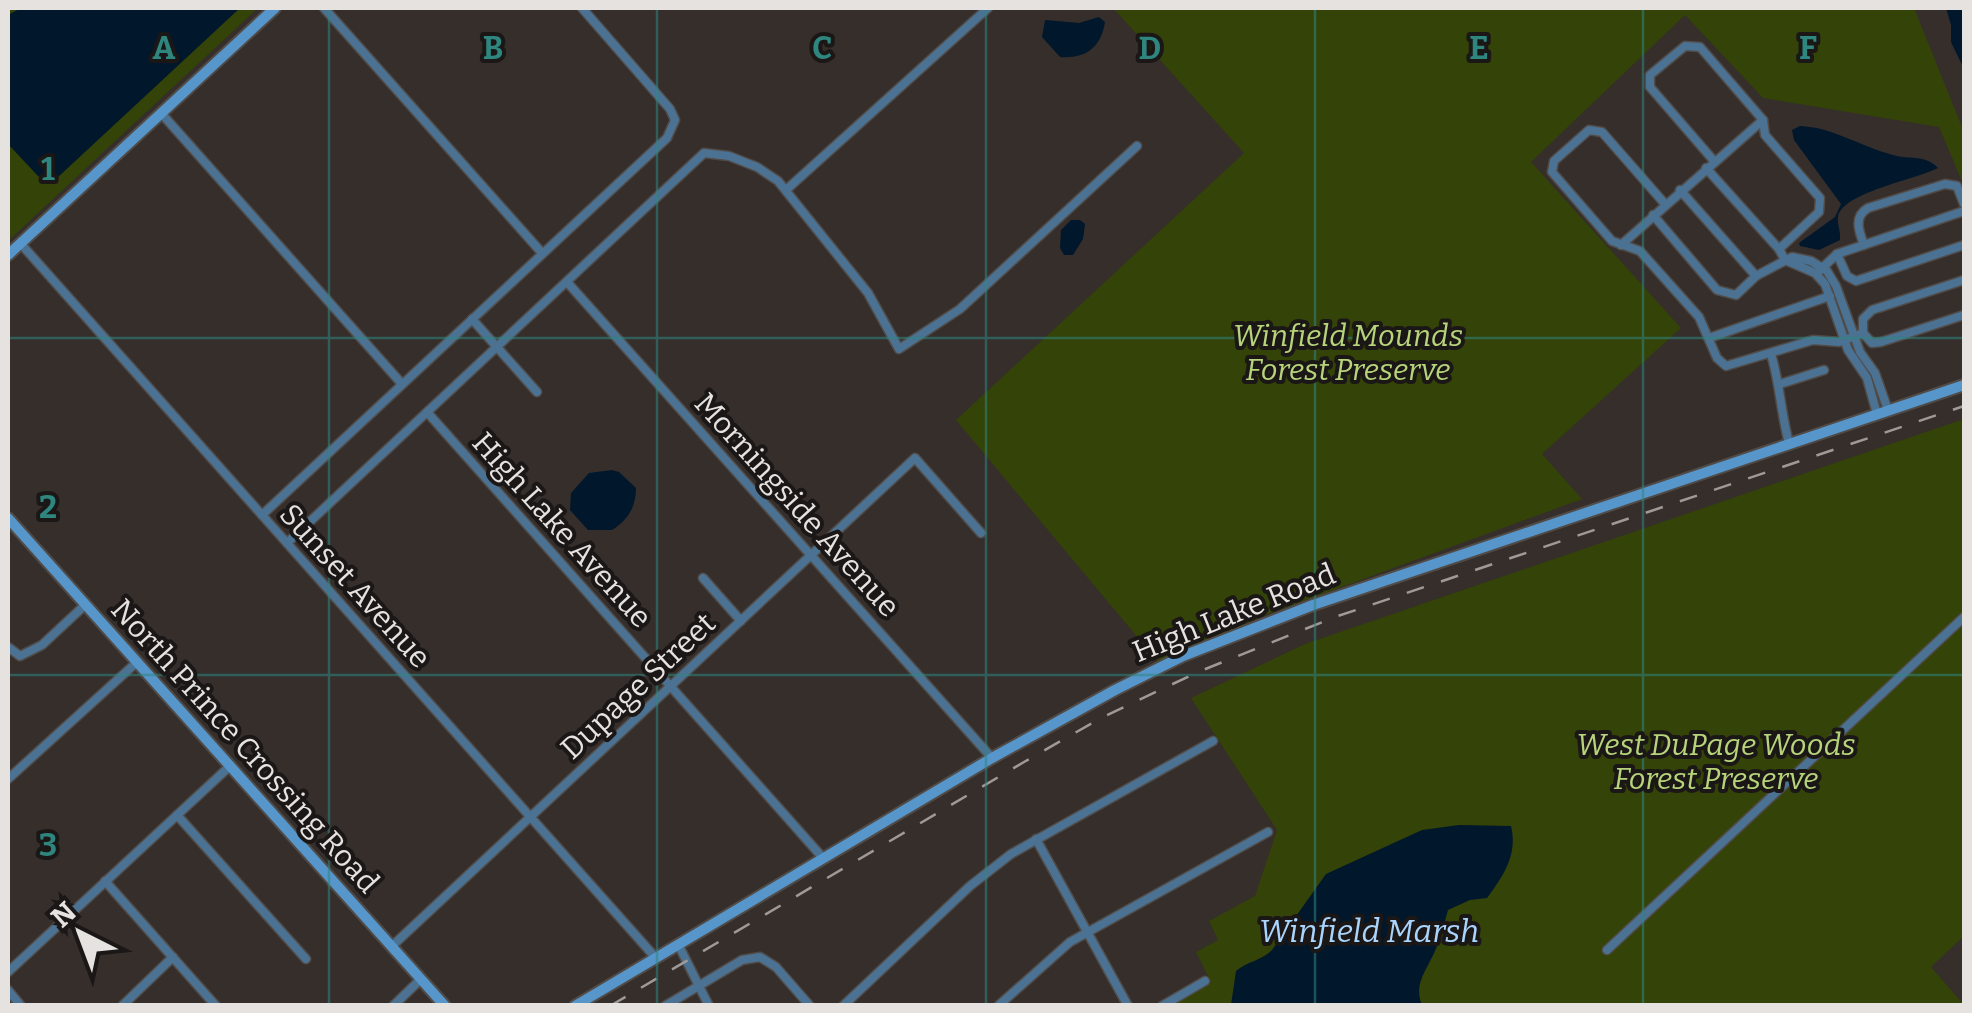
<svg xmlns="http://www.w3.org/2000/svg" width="1972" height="1013" font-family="Bitter,serif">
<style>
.green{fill:#344307}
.water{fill:#00172c}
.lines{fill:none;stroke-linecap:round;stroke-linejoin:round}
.street-casing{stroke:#514b48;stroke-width:11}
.secondary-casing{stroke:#514b48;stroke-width:14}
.street{stroke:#4b7292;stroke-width:8}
.secondary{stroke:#5696ca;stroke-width:10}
.rail{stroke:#9f9a97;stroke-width:2.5;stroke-dasharray:18 18;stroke-linecap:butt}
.grid{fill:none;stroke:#2f867f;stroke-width:2.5;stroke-opacity:0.55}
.labels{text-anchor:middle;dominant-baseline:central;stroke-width:8;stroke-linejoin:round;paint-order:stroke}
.park-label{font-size:30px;font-style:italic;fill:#b7d47a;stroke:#1a1716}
.street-label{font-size:30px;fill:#e6e2e0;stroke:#1a1716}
.water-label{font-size:32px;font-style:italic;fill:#a9d4fc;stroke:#1a1716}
.grid-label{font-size:32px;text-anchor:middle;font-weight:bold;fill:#2f867f;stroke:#1a1716;stroke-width:8;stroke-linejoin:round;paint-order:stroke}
</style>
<rect width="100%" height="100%" fill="#352e2b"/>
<g class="green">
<path d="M8 8H258L8 241Z"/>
<path d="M1113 8H1914L1964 132V186L1939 127 1763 98 1685 15 1531 162 1681 328 1542 454 1582 499 1268 614 1159 663 956 420 1244 153Z"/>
<path d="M1961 420 1964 424V936L1931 967 1964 1005 1170 1006 1211 982 1196 952 1218 940 1209 921 1255 896 1277 830 1191 698 1305 644Z"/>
</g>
<g class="water">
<path d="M21 8H240L57 178 38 176 8 144V15Z"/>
<path d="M1946 8H1964V69L1951 42V25Z"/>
<path d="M1099 17 1105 22C1101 48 1085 59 1060 57L1042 37 1045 20 1079 23Z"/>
<path d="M1800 126C1832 127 1862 147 1893 155 1909 160 1925 154 1938 168 1917 179 1841 193 1838 217 1837 224 1841 232 1840 240L1819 250 1800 246 1799 243 1835 217 1841 204 1794 140 1792 130Z"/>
<path d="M1071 220H1080L1085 224 1083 239 1073 255H1064L1060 248 1061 230Z"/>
<path d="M612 470 619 472 636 488C636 507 628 520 612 530H588L570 510 571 493 589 473Z"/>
<path d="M1459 825 1511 826C1518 855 1503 876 1487 898L1470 900 1448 910C1444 924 1441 938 1435 951 1427 970 1413 984 1422 1005H1231L1236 971C1248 961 1261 961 1272 950L1326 874 1422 830Z"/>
</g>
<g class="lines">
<g class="street-casing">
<g id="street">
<path d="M324 8 542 253"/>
<path d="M161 113 402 384"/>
<path d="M1714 161 1650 87V75L1685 46 1700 47 1763 120 1765 135 1820 198 1819 212 1779 249"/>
<path d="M1706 168 1779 249 1785 260 1815 273 1825 284 1848 350 1867 378 1877 414"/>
<path d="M786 190 988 8"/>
<path d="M1665 204 1602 132 1589 130 1554 161 1552 172 1612 241 1640 251 1699 317 1717 358 1726 366 1813 340 1839 342 1863 333"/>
<path d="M1653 215 1717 290 1736 295 1756 276 1680 190"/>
<path d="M21 244 655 957"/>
<path d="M1621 245 1763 120"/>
<path d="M1864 245C1859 231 1853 217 1868 208L1945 184 1957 186 1964 204"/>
<path d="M1837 254 1847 276 1856 281 1964 245"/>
<path d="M1819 271 1837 254 1964 211"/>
<path d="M1756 276 1792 257 1811 261 1827 271 1836 286 1860 352 1875 373 1888 410"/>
<path d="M567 282 992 758"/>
<path d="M472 319 537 392"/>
<path d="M1863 333V319L1872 310 1964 280"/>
<path d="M1863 333 1872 343 1881 342 1964 315"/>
<path d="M1709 338 1830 296"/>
<path d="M1771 354C1780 384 1781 414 1789 443"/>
<path d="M1780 384 1824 370"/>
<path d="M427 412 823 858"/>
<path d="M262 515 667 138 675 120 670 109 582 8"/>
<path d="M287 543 704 153 729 156 757 167 778 181 868 293 899 349 960 309 1137 146"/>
<path d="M703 578 741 621"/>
<path d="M8 647 20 656 42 645 85 605"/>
<path d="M8 779 137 662"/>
<path d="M177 815 306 959"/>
<path d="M1036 839 1128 1006"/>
<path d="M105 881 216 1006"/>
<path d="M678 944 709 1006"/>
<path d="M391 947 915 458 981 533"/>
<path d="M1607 950 1964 617"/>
<path d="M8 972 230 766"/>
<path d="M8 990 21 1006"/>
<path d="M122 1006 173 957"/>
<path d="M393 1006 421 979"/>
<path d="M665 1006 742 960 760 957 776 967 810 1006"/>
<path d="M843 1006 970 886 1011 854 1213 741"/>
<path d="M998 1006 1070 942 1268 832"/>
<path d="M1162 1006 1205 981"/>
</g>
</g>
<g class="secondary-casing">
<g id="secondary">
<path d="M8 255 275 8"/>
<path d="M8 518 445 1006"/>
<path d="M575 1006 992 758 1115 690 1183 656 1313 605 1964 385"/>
</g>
</g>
<use href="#street" class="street"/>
<use href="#secondary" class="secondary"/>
<path class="rail" d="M610 1006 1024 762 1101 718 1198 672 1335 617 1964 406"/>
</g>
<path class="grid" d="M329 8V1006M657 8V1006M986 8V1006M1315 8V1006M1643 8V1006M8 338H1964M8 675H1964"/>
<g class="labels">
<g class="park-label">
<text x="1348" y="336">Winfield Mounds<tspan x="1348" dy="34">Forest Preserve</tspan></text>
<text x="1716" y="745">West DuPage Woods<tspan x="1716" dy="34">Forest Preserve</tspan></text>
</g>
<g class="street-label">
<text transform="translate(797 505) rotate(48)">Morningside Avenue</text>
<text transform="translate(562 530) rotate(48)">High Lake Avenue</text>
<text transform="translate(355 586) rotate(48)">Sunset Avenue</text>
<text transform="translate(1234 613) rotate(-22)">High Lake Road</text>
<text transform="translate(638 686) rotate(-43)">Dupage Street</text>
<text transform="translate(245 746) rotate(48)">North Prince Crossing Road</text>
</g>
<g class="water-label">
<text x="1369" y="931">Winfield Marsh</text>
</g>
</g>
<g class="grid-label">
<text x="164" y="59">A</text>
<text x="493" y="59">B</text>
<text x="822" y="59">C</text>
<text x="1150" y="59">D</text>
<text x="1479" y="59">E</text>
<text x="1808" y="59">F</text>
<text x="48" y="180">1</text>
<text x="48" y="518">2</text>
<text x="48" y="856">3</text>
</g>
<rect width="1972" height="1013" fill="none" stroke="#e6e2e0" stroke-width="20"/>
<g transform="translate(80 933) rotate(318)" stroke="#1a1716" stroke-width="8" paint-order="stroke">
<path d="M0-8L18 38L0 25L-18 38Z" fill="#e6e2e0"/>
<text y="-15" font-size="28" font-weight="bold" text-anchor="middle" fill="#e6e2e0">N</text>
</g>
</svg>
